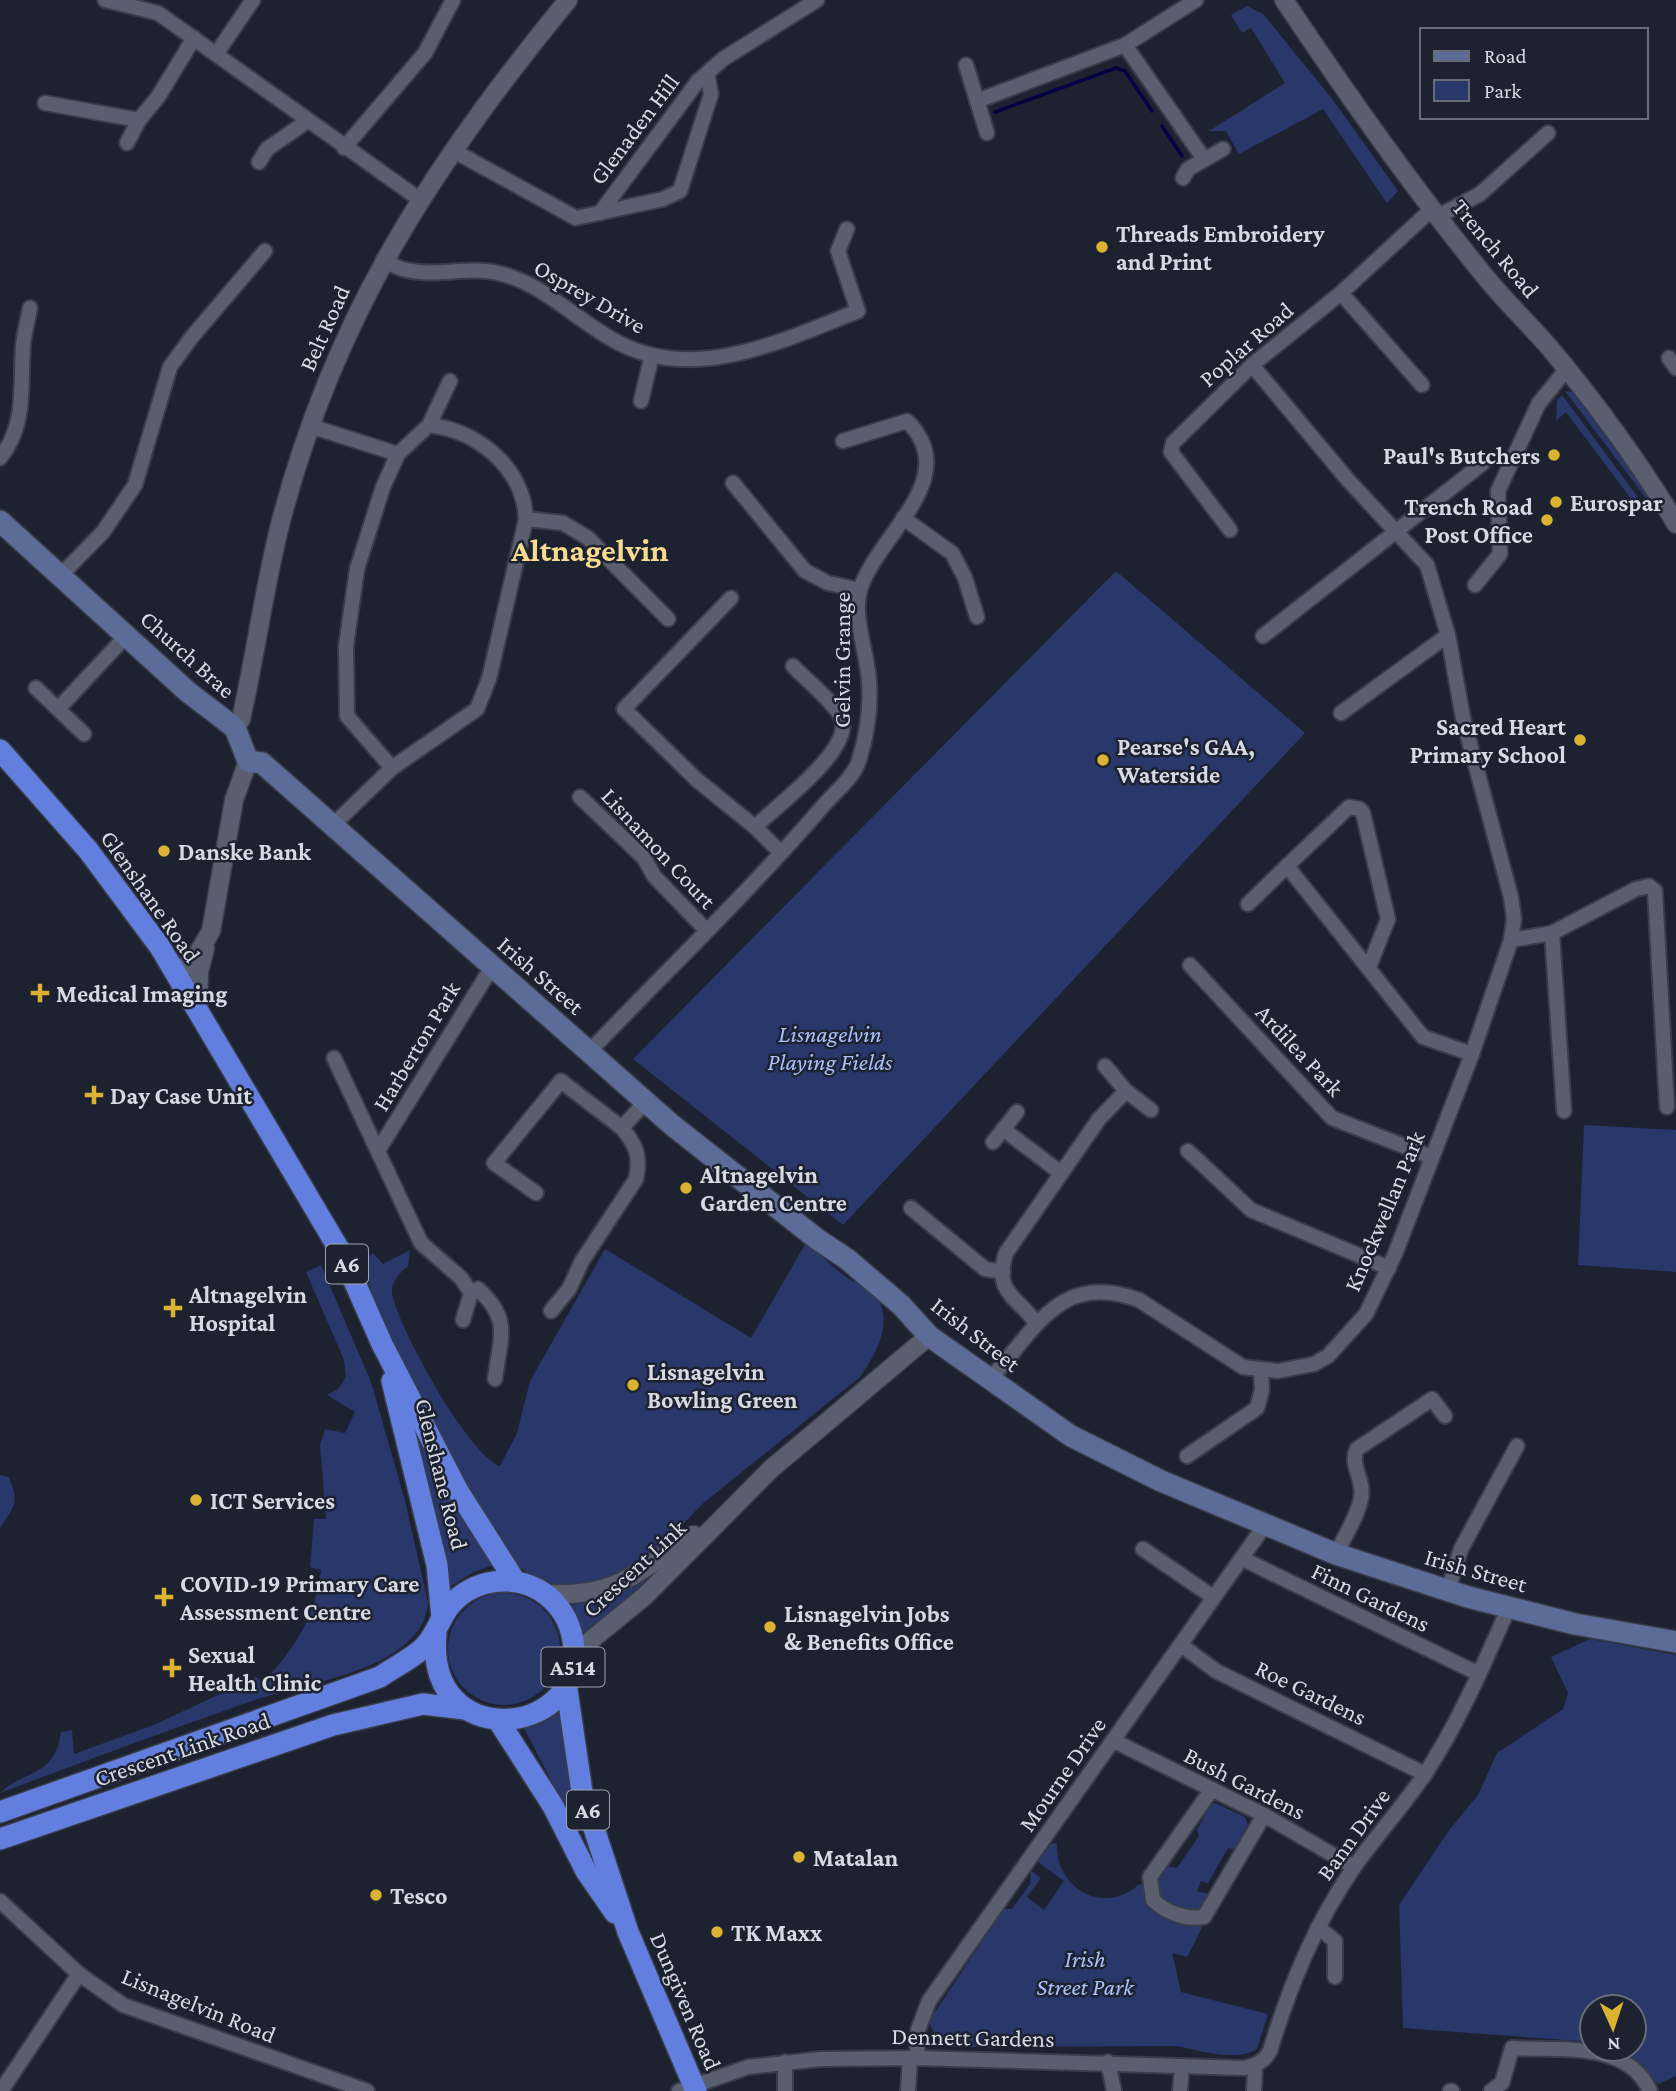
<svg xmlns="http://www.w3.org/2000/svg" width="1676" height="2091" font-family="'Crimson Pro',serif">
<style>
.green{fill:#29376b}
.lines{fill:none;stroke-linecap:round;stroke-linejoin:round}
.stream{stroke:#050043;stroke-width:3.5}
.minor-casing{stroke:#393d49;stroke-width:18}
.tertiary-casing{stroke:#393d49;stroke-width:21}
.secondary-casing{stroke:#393d49;stroke-width:24}
.trunk-casing{stroke:#393d49;stroke-width:24}
.minor{stroke:#595f6f;stroke-width:14}
.tertiary{stroke:#595f6f;stroke-width:18}
.secondary{stroke:#5d6b99;stroke-width:21}
.trunk{stroke:#627edf;stroke-width:21}
.poi-dot{fill:#dcb233;stroke:#1d2230;stroke-width:2.5}
.labels{text-anchor:middle;dominant-baseline:central;stroke-width:5;stroke-linejoin:round;paint-order:stroke}
.shield{fill:#1d2230;stroke:#9ea3ad;stroke-width:2}
.shield-label{font-size:23px;font-weight:bold;fill:#d6dae3}
.street-label{font-size:24px;fill:#d6dae3;stroke:#1d2230}
.poi-label{font-size:24px;font-weight:bold;fill:#d6dae3;stroke:#1d2230;text-anchor:start}
.park-label{font-size:24px;font-style:italic;fill:#aac0fd;stroke:#1d2230}
.district-label{font-size:32px;font-weight:bold;fill:#f8db8f;stroke:#1d2230}
</style>
<rect width="100%" height="100%" fill="#1d2230"/>
<g class="green">
<path d="M1247 6 1263 14 1333 100 1398 191 1387 203 1323 109 1239 154 1226 131H1209L1285 83 1251 28 1242 33 1231 15Z"/>
<path d="M1565 391 1573 392 1645 490 1654 509Z"/>
<path d="M1562 395 1640 500 1643 508 1637 512 1638 508 1566 412 1556 421 1557 400Z"/>
<path d="M1116 571 1305 733 843 1225 633 1059Z"/>
<path d="M1584 1125 1676 1130V1272L1578 1265Z"/>
<path d="M807 1241C820 1253 835 1271 851 1280 856 1283 861 1283 866 1287 899 1311 879 1350 860 1377L701 1505 654 1556 626 1572 592 1585 565 1589 531 1576 511 1560 486 1520 378 1315 363 1261 373 1253 383 1264 410 1250 408 1266C400 1273 391 1281 392 1293 397 1326 469 1456 500 1466L517 1433 530 1381 605 1249 751 1338Z"/>
<path d="M321 1265 371 1382 404 1497 428 1602C427 1630 404 1648 381 1660 339 1681 293 1687 249 1702 166 1731 83 1762 0 1793 25 1769 55 1778 61 1732L72 1730 74 1754 156 1724 256 1677 263 1682C295 1649 315 1617 321 1570L310 1567 314 1519H326L320 1445 325 1429 345 1433 355 1412 327 1395 338 1389 346 1377 344 1360 306 1272Z"/>
<path d="M414 1433 493 1565 472 1573 451 1586Z"/>
<path d="M0 1475 9 1477C20 1505 14 1506 0 1528Z"/>
<path d="M642 1577 646 1584 583 1633 572 1605 600 1599Z"/>
<circle cx="504" cy="1649" r="56"/>
<path d="M1590 1639 1676 1655V2076L1658 2084 1624 2049H1634V2007H1592V2042L1403 2028 1399 1905 1450 1829 1478 1795 1497 1753 1563 1709 1568 1693 1551 1657Z"/>
<path d="M560 1712 574 1825 524 1728 541 1724Z"/>
<path d="M1215 1803 1245 1817 1250 1832 1238 1850 1228 1848 1208 1883 1201 1881 1197 1891 1212 1895 1200 1912 1191 1913 1155 1896 1157 1876 1166 1866 1177 1868 1199 1836 1197 1830 1205 1815 1202 1813 1208 1804Z"/>
<path d="M1057 1843C1054 1888 1105 1917 1139 1884L1144 1886 1149 1907 1182 1924 1200 1925 1202 1928 1187 1957 1172 1953 1181 1992 1268 2014 1257 2049C1237 2062 1200 2051 1177 2046L939 2047 929 2021 1001 1913 1003 1909H1012L1030 1884 1031 1871 1041 1878 1027 1897 1044 1910 1064 1881 1038 1862 1051 1844Z"/>
</g>
<g class="lines">
<g class="stream">
<path d="M995 112 1116 68 1125 71 1152 111"/>
<path d="M1162 126 1182 156"/>
</g>
<g class="minor-casing">
<g id="minor">
<path d="M105 0 158 13 419 199"/>
<path d="M1125 45 1204 159"/>
<path d="M216 54 253 0"/>
<path d="M966 65 987 133"/>
<path d="M977 101 1125 45 1196 0"/>
<path d="M45 103 139 120 158 97 194 38"/>
<path d="M127 143 139 120"/>
<path d="M344 148 425 53 453 0"/>
<path d="M452 150 576 218 663 199 680 191 711 94 707 73"/>
<path d="M259 162 267 149 306 122"/>
<path d="M1183 178 1188 169 1223 149"/>
<path d="M600 213 698 81 723 59 817 0"/>
<path d="M1437 217 1480 194 1548 133"/>
<path d="M383 260C390 264 399 269 407 270 437 277 468 266 498 273 543 283 577 321 617 342 695 384 784 340 858 311L838 251 847 229"/>
<path d="M1341 293 1422 385"/>
<path d="M1669 358 1676 368"/>
<path d="M641 401 652 355"/>
<path d="M310 426 398 454"/>
<path d="M0 458C27 425 20 385 23 346 24 333 28 320 30 308"/>
<path d="M733 483 805 571 828 583 860 590"/>
<path d="M903 518 952 553 965 578 977 617"/>
<path d="M526 519 563 523 588 538 668 619"/>
<path d="M1230 530 1171 452 1173 443 1252 365 1341 293 1431 210"/>
<path d="M60 576 103 532 135 485 170 367 191 338 265 251"/>
<path d="M1475 585 1500 554 1498 491 1539 403 1566 370"/>
<path d="M731 598 624 709 697 780 755 827"/>
<path d="M1263 636 1483 463"/>
<path d="M36 688 84 734"/>
<path d="M58 709 127 635"/>
<path d="M1341 713 1448 635"/>
<path d="M392 768 347 716 346 646 357 569 383 487 398 454 429 425 450 381"/>
<path d="M580 797 644 858 654 876 706 930"/>
<path d="M332 826 392 768 477 709 489 679 526 519C523 467 478 431 429 425"/>
<path d="M780 852 755 827C776 806 856 748 841 717 834 702 805 679 793 666"/>
<path d="M1248 904 1287 866"/>
<path d="M1552 933 1564 1111"/>
<path d="M1511 940 1552 933 1636 889 1649 886 1655 891 1667 1107"/>
<path d="M1190 965 1332 1118 1432 1157"/>
<path d="M1369 967 1388 919 1363 813 1360 809 1349 807 1287 866 1423 1037 1472 1054"/>
<path d="M589 1052C667 970 750 891 823 806 834 793 855 776 859 760 867 735 871 709 869 682 868 653 851 616 861 587 879 534 964 477 907 421L843 441"/>
<path d="M334 1058 421 1243 461 1278 471 1293"/>
<path d="M1105 1066 1126 1091 1151 1110"/>
<path d="M1003 1129 1061 1173"/>
<path d="M993 1142 1017 1112"/>
<path d="M379 1149 492 967"/>
<path d="M1188 1151 1251 1210 1389 1268"/>
<path d="M536 1193 494 1163 561 1081 622 1128"/>
<path d="M911 1208 985 1269 1003 1272"/>
<path d="M471 1293 478 1289C512 1320 500 1337 495 1379"/>
<path d="M551 1311 569 1289 582 1261 636 1179C641 1156 636 1145 622 1128L646 1101"/>
<path d="M463 1320 471 1293"/>
<path d="M1036 1323C1017 1296 993 1293 1006 1253L1099 1119 1126 1091"/>
<path d="M991 1378C1037 1328 1060 1271 1139 1300L1243 1367 1278 1371 1314 1364 1328 1356 1366 1314 1395 1254 1472 1054 1511 940 1514 919 1511 897 1463 718 1448 635 1427 565 1348 480 1252 365"/>
<path d="M1187 1456 1257 1408 1262 1390 1261 1371"/>
<path d="M1143 1549 1213 1597"/>
<path d="M1336 1554C1344 1537 1358 1516 1361 1498 1365 1480 1349 1465 1357 1449L1432 1399 1445 1416"/>
<path d="M1243 1559 1479 1674"/>
<path d="M1448 1590 1461 1549 1517 1446"/>
<path d="M1181 1645 1216 1671 1425 1774"/>
<path d="M1114 1741 1264 1815 1354 1867"/>
<path d="M1212 1789 1150 1877 1153 1900C1166 1913 1187 1920 1204 1917L1264 1815"/>
<path d="M0 1901 79 1974 123 2005 367 2091"/>
<path d="M1318 1927 1335 1941V1977"/>
<path d="M917 2058 918 2030 929 2001 1265 1525"/>
<path d="M1108 2062 1114 2091"/>
<path d="M1 2091 79 1974"/>
<path d="M679 2091 748 2067 821 2059 917 2058 1244 2068C1256 2065 1264 2062 1270 2051 1290 1985 1315 1924 1354 1867 1377 1835 1403 1806 1425 1774 1459 1722 1484 1664 1509 1607"/>
<path d="M785 2091V2062"/>
<path d="M908 2091 910 2058"/>
<path d="M1180 2091 1182 2066"/>
<path d="M1254 2091 1255 2066"/>
<path d="M1450 2091H1452"/>
<path d="M1491 2091 1502 2083 1512 2048C1557 2051 1628 2040 1650 2091"/>
</g>
</g>
<g class="tertiary-casing">
<g id="tertiary">
<path d="M1284 0C1348 96 1414 190 1488 280 1507 303 1529 324 1549 347 1592 398 1643 467 1676 524"/>
<path d="M235 728 241 719C256 653 264 587 281 521 335 314 434 163 568 0"/>
<path d="M176 975 197 955 211 931 234 800 248 761"/>
<path d="M198 1011 199 972 205 948"/>
<path d="M546 1594C619 1598 638 1570 694 1535"/>
<path d="M575 1653 645 1596 771 1469 929 1336"/>
</g>
</g>
<g class="secondary-casing">
<path id="secondary" d="M0 521 188 692 235 728 248 761 262 763 672 1125 817 1239 847 1259 901 1305 929 1336 1071 1436 1161 1481 1336 1554 1468 1597 1575 1624 1676 1642"/>
</g>
<g class="trunk-casing">
<g id="trunk">
<path d="M0 750 88 850 160 947 343 1256 382 1344 458 1491 515 1581"/>
<path d="M392 1381 437 1565 442 1618"/>
<path d="M566 1683 582 1792 628 1932 696 2091"/>
<path d="M498 1720 553 1806 586 1871 615 1913"/>
<path d="M0 1812 380 1677C394 1667 412 1659 424 1647 436 1635 439 1620 449 1607 473 1577 520 1572 549 1597 565 1611 572 1627 574 1648 582 1738 425 1753 436 1634"/>
<path d="M0 1839 333 1725 423 1704 465 1709"/>
</g>
</g>
<use href="#minor" class="minor"/>
<use href="#tertiary" class="tertiary"/>
<use href="#secondary" class="secondary"/>
<use href="#trunk" class="trunk"/>
</g>
<g class="poi-dot">
<circle cx="1102" cy="247" r="7"/>
<circle cx="1554" cy="455" r="7"/>
<circle cx="1556" cy="502" r="7"/>
<circle cx="1547" cy="520" r="7"/>
<circle cx="1580" cy="740" r="7"/>
<circle cx="1103" cy="760" r="7"/>
<circle cx="164" cy="851" r="7"/>
<path d="M36.5 982.5h7v7h7v7h-7v7h-7v-7h-7v-7h7z"/>
<path d="M90.5 1084.5h7v7h7v7h-7v7h-7v-7h-7v-7h7z"/>
<circle cx="686" cy="1188" r="7"/>
<path d="M169.5 1297.5h7v7h7v7h-7v7h-7v-7h-7v-7h7z"/>
<circle cx="633" cy="1385" r="7"/>
<circle cx="196" cy="1500" r="7"/>
<path d="M160.5 1586.5h7v7h7v7h-7v7h-7v-7h-7v-7h7z"/>
<circle cx="770" cy="1627" r="7"/>
<path d="M168.5 1657.5h7v7h7v7h-7v7h-7v-7h-7v-7h7z"/>
<circle cx="799" cy="1857" r="7"/>
<circle cx="376" cy="1895" r="7"/>
<circle cx="717" cy="1932" r="7"/>
</g>
<g class="labels">
<g class="shield">
<rect x="326" y="1244.5" width="42" height="39" rx="5"/>
<rect x="541.5" y="1647.5" width="63" height="39" rx="5"/>
<rect x="567" y="1790.5" width="42" height="39" rx="5"/>
</g>
<g class="shield-label">
<text x="347" y="1264">A6</text>
<text x="573" y="1667">A514</text>
<text x="588" y="1810">A6</text>
</g>
<g class="street-label">
<text transform="translate(634 129) rotate(-53)">Glenaden Hill</text>
<text transform="translate(1496 248) rotate(50)">Trench Road</text>
<text transform="translate(590 296) rotate(30)">Osprey Drive</text>
<text transform="translate(324 328) rotate(-66)">Belt Road</text>
<text transform="translate(1246 344) rotate(-41)">Poplar Road</text>
<text transform="translate(188 654) rotate(42)">Church Brae</text>
<text transform="translate(841 660) rotate(-90)">Gelvin Grange</text>
<text transform="translate(659 848) rotate(47)">Lisnamon Court</text>
<text transform="translate(151 896) rotate(55)">Glenshane Road</text>
<text transform="translate(541 975) rotate(41)">Irish Street</text>
<text transform="translate(416 1046) rotate(-59)">Harberton Park</text>
<text transform="translate(1300 1050) rotate(47)">Ardilea Park</text>
<text transform="translate(1384 1211) rotate(-67)">Knockwellan Park</text>
<text transform="translate(976 1334) rotate(38)">Irish Street</text>
<text transform="translate(442 1474) rotate(76)">Glenshane Road</text>
<text transform="translate(634 1568) rotate(-43)">Crescent Link</text>
<text transform="translate(1476 1570) rotate(16)">Irish Street</text>
<text transform="translate(1371 1597) rotate(26)">Finn Gardens</text>
<text transform="translate(1311 1692) rotate(26)">Roe Gardens</text>
<text transform="translate(182 1749) rotate(-19)">Crescent Link Road</text>
<text transform="translate(1062 1774) rotate(-55)">Mourne Drive</text>
<text transform="translate(1245 1783) rotate(27)">Bush Gardens</text>
<text transform="translate(1353 1834) rotate(-54)">Bann Drive</text>
<text transform="translate(686 2001) rotate(67)">Dungiven Road</text>
<text transform="translate(199 2005) rotate(22)">Lisnagelvin Road</text>
<text transform="translate(973 2037) rotate(1)">Dennett Gardens</text>
</g>
<g class="poi-label">
<text x="1116" y="233">Threads Embroidery<tspan x="1116" dy="28">and Print</tspan></text>
<text x="1540" y="455" text-anchor="end">Paul's Butchers</text>
<text x="1570" y="502">Eurospar</text>
<text x="1533" y="506" text-anchor="end">Trench Road<tspan x="1533" dy="28">Post Office</tspan></text>
<text x="1566" y="726" text-anchor="end">Sacred Heart<tspan x="1566" dy="28">Primary School</tspan></text>
<text x="1117" y="746">Pearse's GAA,<tspan x="1117" dy="28">Waterside</tspan></text>
<text x="178" y="851">Danske Bank</text>
<text x="56" y="993">Medical Imaging</text>
<text x="110" y="1095">Day Case Unit</text>
<text x="700" y="1174">Altnagelvin<tspan x="700" dy="28">Garden Centre</tspan></text>
<text x="189" y="1294">Altnagelvin<tspan x="189" dy="28">Hospital</tspan></text>
<text x="647" y="1371">Lisnagelvin<tspan x="647" dy="28">Bowling Green</tspan></text>
<text x="210" y="1500">ICT Services</text>
<text x="180" y="1583">COVID-19 Primary Care<tspan x="180" dy="28">Assessment Centre</tspan></text>
<text x="784" y="1613">Lisnagelvin Jobs<tspan x="784" dy="28">&amp; Benefits Office</tspan></text>
<text x="188" y="1654">Sexual<tspan x="188" dy="28">Health Clinic</tspan></text>
<text x="813" y="1857">Matalan</text>
<text x="390" y="1895">Tesco</text>
<text x="731" y="1932">TK Maxx</text>
</g>
<g class="park-label">
<text x="830" y="1033">Lisnagelvin<tspan x="830" dy="28">Playing Fields</tspan></text>
<text x="1085" y="1958">Irish<tspan x="1085" dy="28">Street Park</tspan></text>
</g>
<g class="district-label">
<text x="590" y="550">Altnagelvin</text>
</g>
</g>
<rect x="1420" y="28" width="228" height="91" fill="#1d2230" stroke="#676c78" stroke-width="2"/>
<rect x="1434" y="51" width="35" height="10" fill="#5d6b99" stroke="#676c78" stroke-width="2"/>
<text x="1484" y="63" font-size="21" fill="#d6dae3">Road</text>
<rect x="1434" y="80" width="35" height="21" fill="#29376b" stroke="#676c78" stroke-width="2"/>
<text x="1484" y="98" font-size="21" fill="#d6dae3">Park</text>
<g transform="translate(1613 2028) rotate(177)"><circle r="33" fill="#1d2230" stroke="#676c78" stroke-width="2"/>
<path d="M0-5L12 26L0 18L-12 26Z" fill="#dcb233"/>
<text y="-10" font-size="19" font-weight="bold" text-anchor="middle" fill="#d6dae3">N</text>
</g>
</svg>
